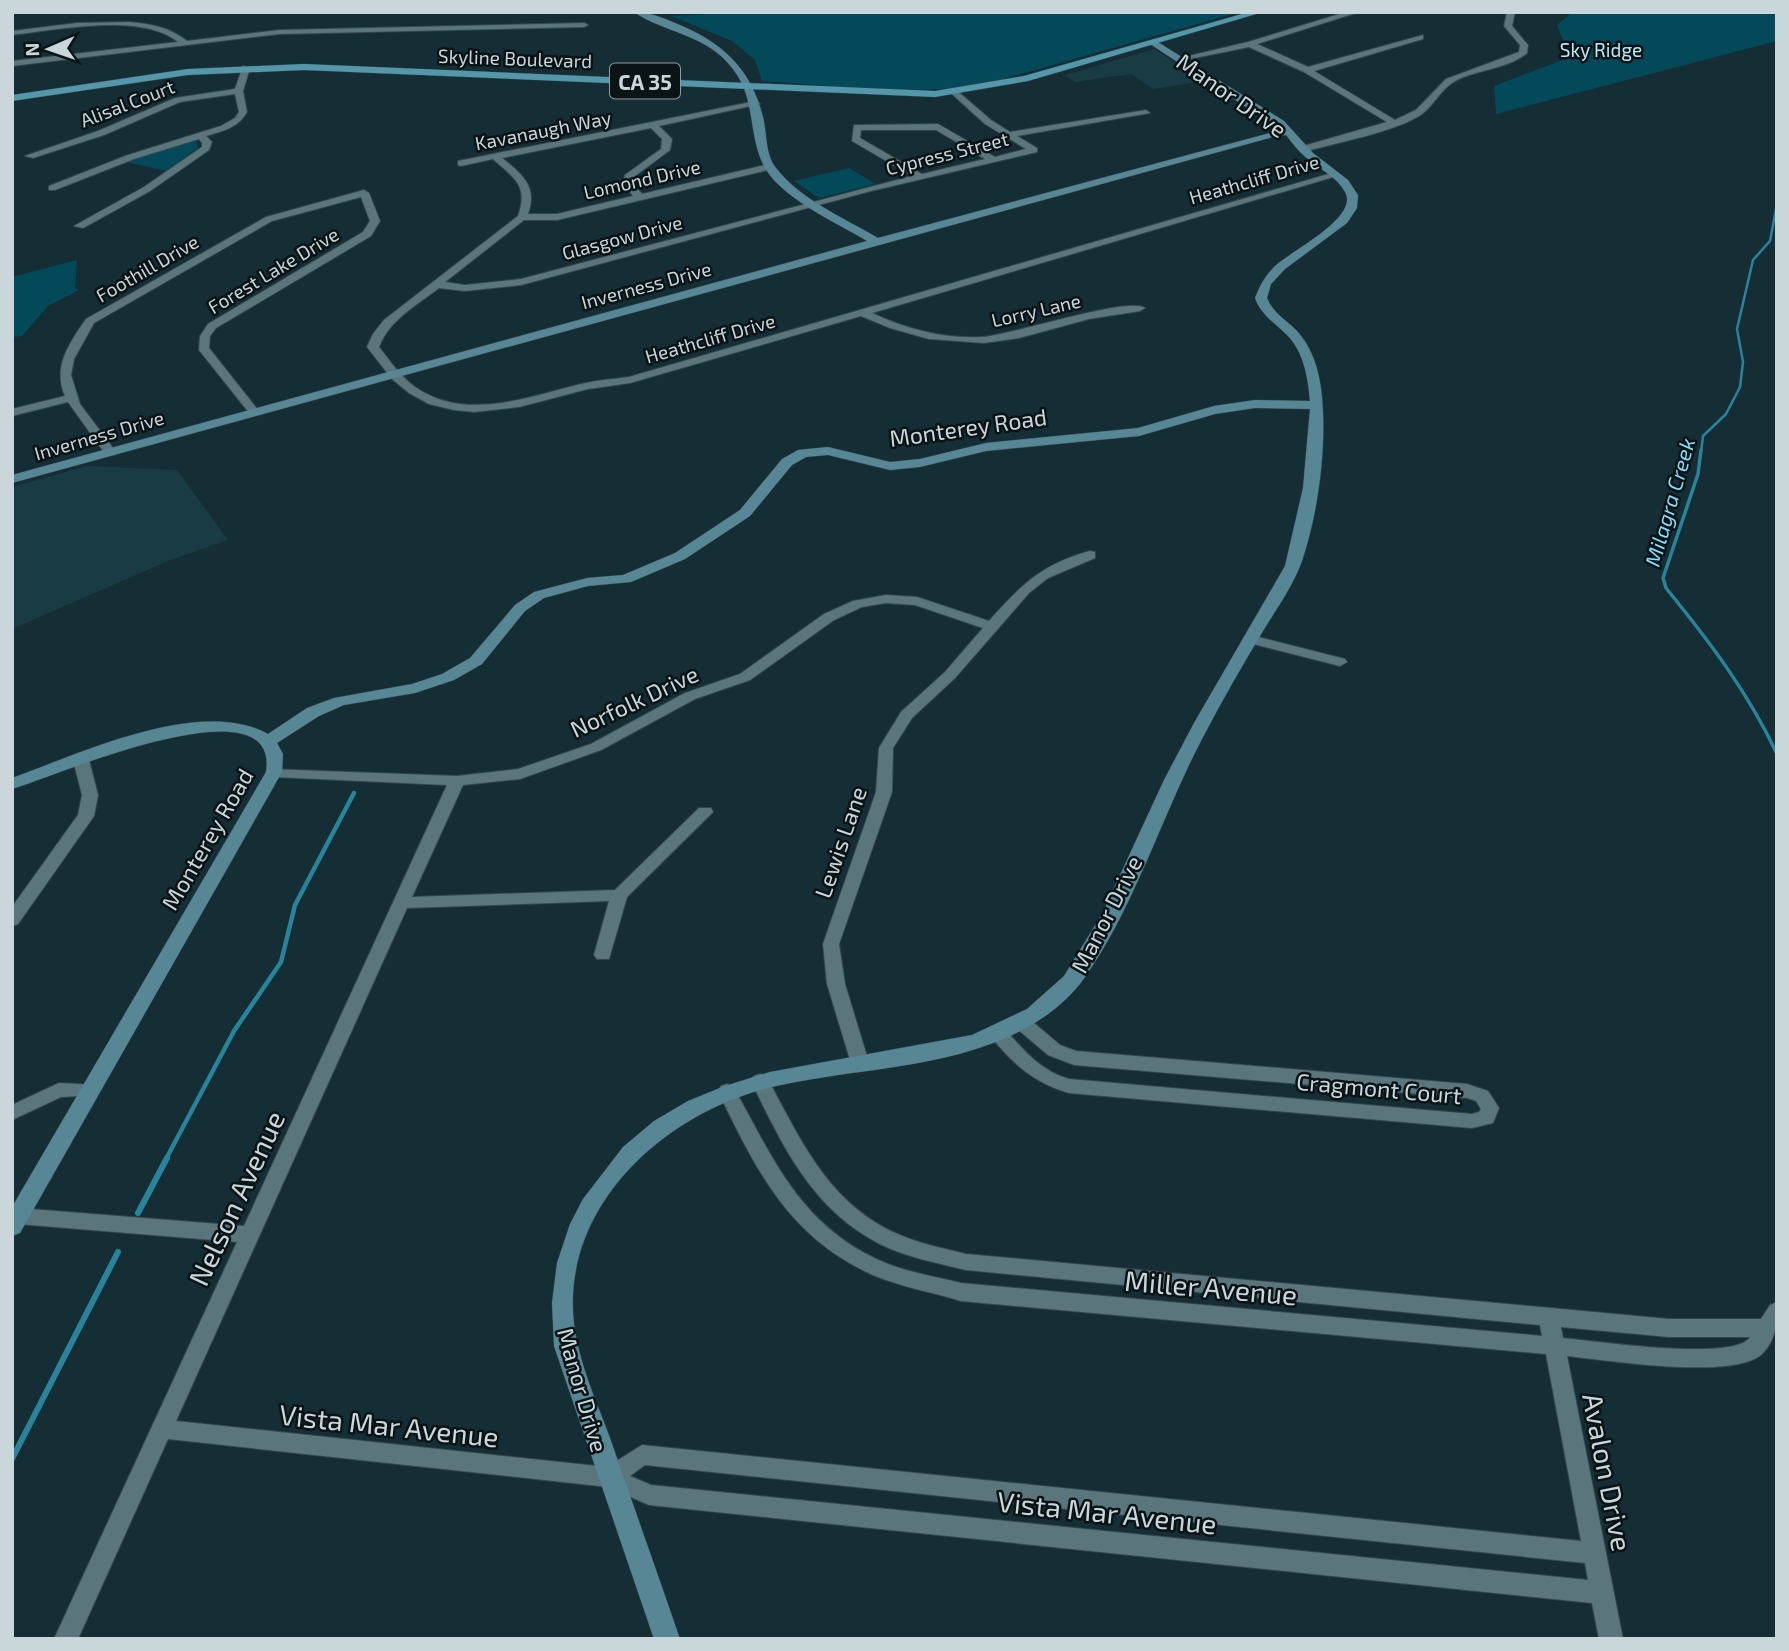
<svg xmlns="http://www.w3.org/2000/svg" width="1789" height="1651" font-family="'Exo 2',sans-serif">
<style>
.built{fill:#193b43}
.green{fill:#034959}
.lines{fill:none;stroke-linecap:round;stroke-linejoin:round}
.stream-far3{stroke:#29849b;stroke-width:2.5}
.stream-far2{stroke:#29849b;stroke-width:3.5}
.stream-far1{stroke:#29849b;stroke-width:4.5}
.stream{stroke:#29849b;stroke-width:6}
.street-casing{stroke:#34474e;stroke-width:2}
.secondary-casing{stroke:#34474e;stroke-width:1}
.primary-casing{stroke:#34474e;stroke-width:1}
.street{fill:#5b757d;fill-rule:evenodd}
.secondary{fill:#578694;fill-rule:evenodd}
.primary{fill:#5497aa;fill-rule:evenodd}
.labels{text-anchor:middle;dominant-baseline:central;stroke-width:5;stroke-linejoin:round;paint-order:stroke}
.far-park-label{font-size:19px;fill:#bee9f6;stroke:#0a1417}
.far-street-label{font-size:19px;fill:#c9d7db;stroke:#0a1417}
.shield{fill:#0a1417;stroke:#909ca0;stroke-width:2}
.shield-label{font-size:21px;font-weight:bold;fill:#c9d7db}
.far-water-label{font-size:21px;font-style:italic;fill:#83dffb;stroke:#0a1417}
.street-label{font-size:23px;fill:#c9d7db;stroke:#0a1417}
.near-street-label{font-size:28px;fill:#c9d7db;stroke:#0a1417}
</style>
<rect width="100%" height="100%" fill="#152d34"/>
<g class="built">
<path d="M1154 49 1204 81 1153 89 1131 74 1075 82 1065 75Z"/>
<path d="M87 466 177 470 228 540 168 561 12 629V487Z"/>
</g>
<g class="green">
<path d="M741 12H1240L982 85C910 96 835 86 762 81L755 60 732 41 671 16Z"/>
<path d="M1572 12H1777V41L1496 114 1494 86 1565 59V46L1557 25Z"/>
<path d="M189 142H197L198 148 166 171 127 162Z"/>
<path d="M849 168 876 184 819 198 794 181Z"/>
<path d="M77 260 75 288 79 290 48 306 22 336 12 337V277Z"/>
</g>
<g class="lines">
<path class="stream-far3" d="M1701 452 1703 436 1726 414 1740 387 1743 362 1737 329 1753 260 1770 241 1777 204"/>
<path class="stream-far2" d="M1701 450 1698 474 1663 578 1666 588C1709 641 1748 692 1777 754"/>
<path class="stream-far1" d="M166 1159 234 1031 281 962 295 905 354 793"/>
<g class="stream">
<path d="M138 1213 167 1158"/>
<path d="M12 1459 118 1252"/>
</g>
<g class="street-casing">
<g id="street">
<path d="M1346 12H1359L1257 44 1308 67 1423 35V39L1314 71 1395 120 1416 110 1446 79 1519 52 1520 45 1504 26 1507 12H1515L1512 26 1528 45 1527 53C1508 69 1479 69 1457 80 1441 88 1435 104 1422 114 1396 132 1335 143 1303 152L1298 149 1300 147 1387 122 1304 72 1249 47 1180 61 1176 59 1248 42Z"/>
<path d="M129 22C151 24 169 27 187 41L280 30 584 23 588 25 584 27 280 34 12 66V61L178 42C141 12 57 30 12 35V31L77 23Z"/>
<path d="M243 66 250 68 243 91 247 112C238 128 223 131 206 136L212 142 209 150 150 191 83 228 74 226 144 187 202 147V143L199 139 134 159 55 190H49V186L128 155 221 126 235 118 239 112 235 94 180 102 104 135 33 158 25 156 98 131 175 98 235 89Z"/>
<path d="M955 89 991 120 1010 132 1146 110 1150 113 1017 136 1037 148V152L871 191 521 285 465 291 439 288C417 305 389 320 379 347 390 361 400 376 415 387 465 422 528 397 581 384 597 380 613 379 629 377L1332 173 1340 175 872 313C906 329 943 339 982 337 1013 335 1128 296 1145 308L1140 311 1089 319 1019 338 984 343 929 339 890 328 861 316 630 383 588 389 519 407 475 412 454 410 429 404 409 393 392 379 367 347 373 334 384 320 518 216C529 185 514 178 493 159L461 166 458 165V161L756 101 760 104 659 126 672 139 670 150 635 176 634 184 642 194 769 164 774 167 772 169 557 220H524L445 282 465 285 521 279 912 176 852 141 854 125 938 124 995 157 1026 149 985 124 952 94V90ZM651 128 662 139 661 149 625 175 624 184 633 196 557 214H528C538 187 522 174 502 158ZM861 130H936L985 159 922 174 860 138Z"/>
<path d="M364 190 369 193 380 221 371 236 216 328 210 336 209 348 258 410V414H250L199 350 200 336 208 324 363 232 370 221 361 197 272 221 94 323 74 359 71 375 80 404 116 452 114 455H106L68 402 12 416V409L65 396C52 367 70 342 86 319L266 217Z"/>
<path d="M1090 551 1095 552V558L1048 578 1029 593 955 678 912 718 893 748 892 792 839 944 845 984 869 1063 866 1068 860 1070 854 1068 851 1063 827 984 823 944 876 792 879 748 901 712 945 672 983 628 915 605 886 603 862 607 834 620 750 680 695 699 601 750 520 779 463 785 412 897 615 890 699 808H711L713 812 627 897 609 959H597L594 955 609 901 407 908 176 1421 607 1467 642 1445 1581 1541 1546 1354 961 1301C932 1292 901 1287 873 1275 789 1238 756 1170 718 1091L721 1086 727 1084 733 1086C774 1161 803 1230 888 1264 911 1273 937 1277 961 1283L1542 1336 1540 1325 966 1270C937 1263 905 1257 878 1243 812 1209 782 1145 751 1081L754 1076 760 1074 766 1076C800 1138 826 1200 893 1232 916 1243 942 1248 966 1254L1669 1319H1761L1770 1305 1777 1302C1777 1321 1777 1338 1763 1353 1737 1381 1606 1360 1567 1356L1623 1639H1599L1592 1603 649 1505 608 1487 168 1439 78 1639H54L237 1242 18 1224 12 1222V1210L18 1208 244 1226 447 785 274 777 266 772 269 769 457 776 518 769 591 744 685 693 740 674 824 614 853 601 886 595 917 597 989 621C1021 585 1042 564 1090 551ZM1561 1327 1669 1337H1750C1736 1362 1594 1341 1563 1338ZM645 1465 1585 1563 1588 1580 651 1485 630 1476Z"/>
<path d="M1250 635 1345 659 1347 662 1340 666 1245 642 1243 639Z"/>
<path d="M81 755 89 760 98 795 94 816 18 924 12 926V907L78 815 82 795 73 760Z"/>
<path d="M1021 1016 1027 1017 1060 1045 1076 1051 1467 1084 1488 1091 1499 1108 1493 1123 1472 1128 1069 1093C1035 1083 1014 1065 992 1038L989 1033 992 1028H1004C1023 1050 1041 1071 1069 1079L1472 1114 1479 1112 1481 1109 1476 1101 1467 1098 1074 1065 1048 1055 1015 1027 1012 1022 1015 1017Z"/>
<path d="M59 1083 97 1085 100 1090 97 1095 61 1097 12 1120V1105Z"/>
</g>
</g>
<g class="secondary-casing">
<path id="secondary" d="M634 12C649 12 661 17 675 23 721 41 751 68 763 117 767 133 765 154 776 168 801 200 844 218 878 238L1281 130 1150 44 1153 39 1284 121 1313 153 1348 180 1358 195 1357 208 1347 223 1285 269 1271 284 1267 298C1273 313 1285 319 1296 330 1317 352 1322 384 1323 412 1325 460 1317 516 1302 561 1293 586 1277 608 1263 631 1242 666 1221 702 1202 739 1162 815 1135 906 1085 977 1072 996 1053 1012 1033 1024 957 1069 860 1067 776 1086 660 1112 547 1217 578 1346 585 1377 599 1408 610 1438 633 1505 657 1572 680 1639H654L554 1346 552 1303 557 1263 570 1224 583 1199 623 1147 654 1121 688 1101 725 1086 770 1072 972 1035 1027 1009 1064 976 1102 914 1164 780 1194 723 1285 566 1303 488 1310 409 1255 408 1215 414 1139 436 986 451 920 467 890 470 828 455 806 457 792 465 750 516 685 559 631 582 588 586 544 598 525 611 482 664 454 680 415 693 344 705 319 716 277 743 283 754 282 772 20 1233 12 1236V1207L266 772C281 676 46 780 12 789V778C79 754 200 696 268 734L307 708 334 698 412 684 442 674 470 658 515 605 534 592 587 578 623 575 675 553 740 510 782 459 798 450 828 447 890 462 920 459 986 443 1138 428 1214 406 1255 400 1310 401C1308 378 1304 352 1287 335 1275 323 1261 315 1255 298 1260 285 1265 276 1275 266 1291 251 1360 217 1345 192 1338 178 1320 169 1308 159 1300 153 1293 144 1286 135L1273 137 12 483V475L867 241C836 222 777 197 762 162 747 127 757 94 727 62 702 34 663 32 634 12Z"/>
</g>
<g class="primary-casing">
<path id="primary" d="M1249 12H1263L1028 81 935 97 304 70 188 75 12 101V95L188 69 304 64 935 91 1024 76Z"/>
</g>
<use href="#street" class="street"/>
<use href="#secondary" class="secondary"/>
<use href="#primary" class="primary"/>
</g>
<g class="labels">
<g class="far-park-label">
<text x="1601" y="49">Sky Ridge</text>
</g>
<g class="far-street-label">
<text transform="translate(515 58) rotate(2)">Skyline Boulevard</text>
<text transform="translate(127 103) rotate(-21)">Alisal Court</text>
<text transform="translate(543 130) rotate(-11)">Kavanaugh Way</text>
<text transform="translate(947 153) rotate(-14)">Cypress Street</text>
<text transform="translate(642 179) rotate(-13)">Lomond Drive</text>
<text transform="translate(1254 179) rotate(-16)">Heathcliff Drive</text>
<text transform="translate(622 237) rotate(-15)">Glasgow Drive</text>
<text transform="translate(147 268) rotate(-30)">Foothill Drive</text>
<text transform="translate(273 270) rotate(-31)">Forest Lake Drive</text>
<text transform="translate(646 285) rotate(-15)">Inverness Drive</text>
<text transform="translate(1036 310) rotate(-13)">Lorry Lane</text>
<text transform="translate(710 338) rotate(-16)">Heathcliff Drive</text>
<text transform="translate(99 435) rotate(-16)">Inverness Drive</text>
</g>
<rect class="shield" x="610" y="63.5" width="70" height="35" rx="5"/>
<g class="shield-label">
<text x="645" y="81">CA 35</text>
</g>
<g class="far-water-label">
<text transform="translate(1669 502) rotate(-74)">Milagra Creek</text>
</g>
<g class="street-label">
<text transform="translate(1232 95) rotate(35)">Manor Drive</text>
<text transform="translate(968 427) rotate(-8)">Monterey Road</text>
<text transform="translate(634 701) rotate(-25)">Norfolk Drive</text>
<text transform="translate(207 839) rotate(-60)">Monterey Road</text>
<text transform="translate(840 842) rotate(-71)">Lewis Lane</text>
<text transform="translate(1106 914) rotate(-63)">Manor Drive</text>
<text transform="translate(1379 1088) rotate(5)">Cragmont Court</text>
<text transform="translate(583 1390) rotate(74)">Manor Drive</text>
</g>
<g class="near-street-label">
<text transform="translate(236 1198) rotate(-65)">Nelson Avenue</text>
<text transform="translate(1211 1287) rotate(5)">Miller Avenue</text>
<text transform="translate(389 1425) rotate(6)">Vista Mar Avenue</text>
<text transform="translate(1608 1472) rotate(79)">Avalon Drive</text>
<text transform="translate(1107 1512) rotate(6)">Vista Mar Avenue</text>
</g>
</g>
<rect width="1789" height="1651" fill="none" stroke="#c9d7db" stroke-width="28"/>
<g transform="translate(49 49) rotate(268)" stroke="#0a1417" stroke-width="5" paint-order="stroke">
<path d="M0-5L12 26L0 18L-12 26Z" fill="#c9d7db"/>
<text y="-10" font-size="19" font-weight="bold" text-anchor="middle" fill="#c9d7db">N</text>
</g>
</svg>
